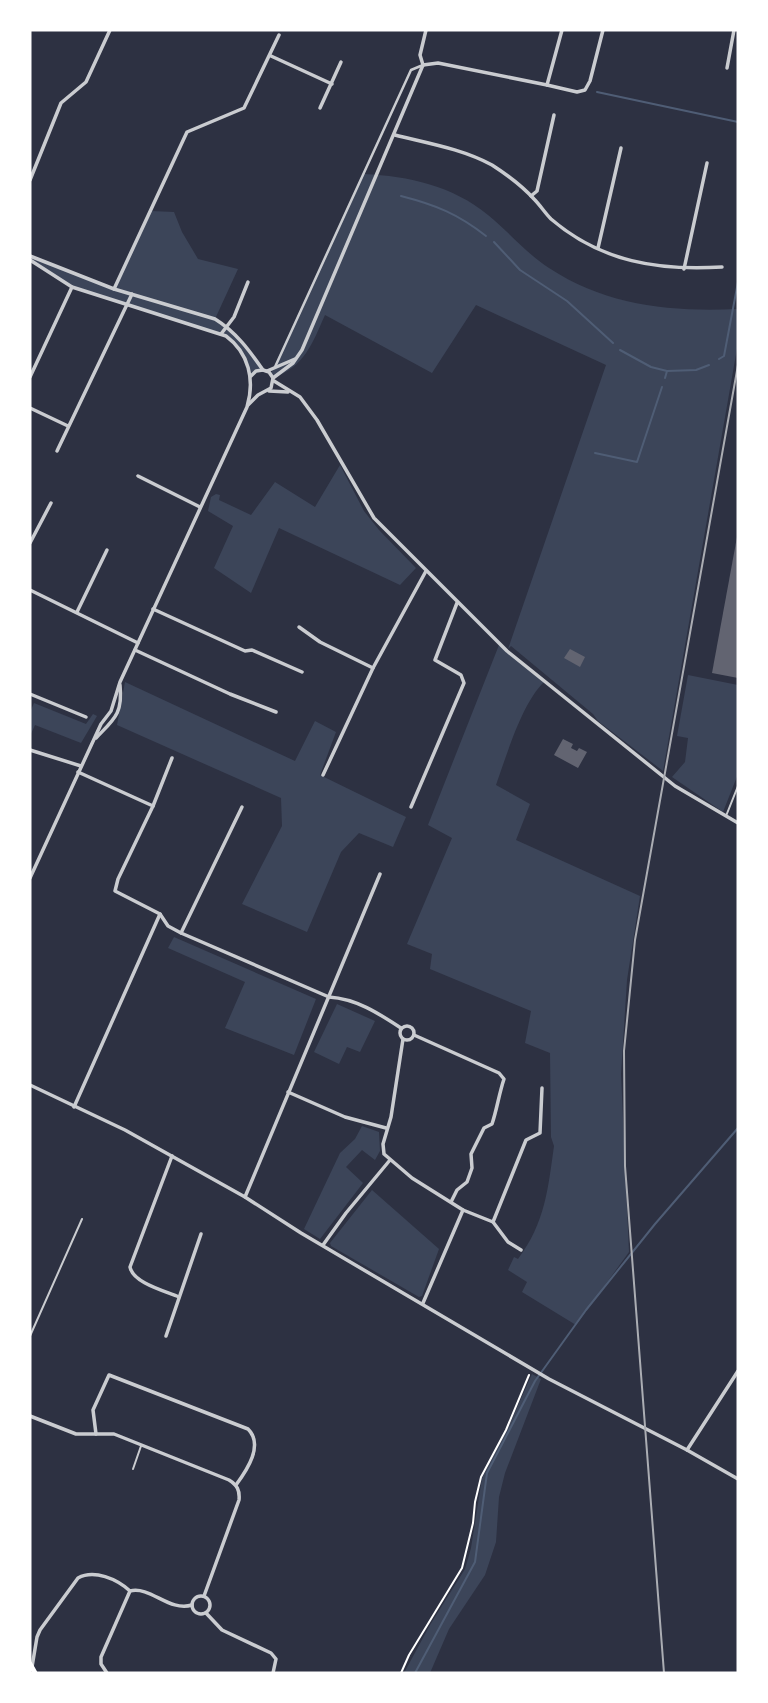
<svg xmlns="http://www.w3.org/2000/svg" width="768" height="1703" font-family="Roboto,sans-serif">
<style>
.green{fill:#3c4559}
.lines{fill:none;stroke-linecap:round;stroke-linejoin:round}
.stream{stroke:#4f5d75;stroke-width:2}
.building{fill:#626471}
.path{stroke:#fff;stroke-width:2}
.service{stroke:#caccd0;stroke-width:2}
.pedestrian{stroke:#caccd0;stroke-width:2.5}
.minor{stroke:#caccd0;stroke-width:3.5}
.secondary{stroke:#fff;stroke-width:5}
.rail{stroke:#abadb3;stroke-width:2}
</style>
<rect width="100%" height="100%" fill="#2d3142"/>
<g class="green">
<path d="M364 174C409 176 453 186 488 215 509 232 526 253 549 268 607 306 670 312 738 309V343L663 771 598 721 593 714 511 646 508 649 606 365 476 305 432 373 325 315C312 344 305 366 273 378L271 373Z"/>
<path d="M151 211 174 212 182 232 198 259 238 269 215 319 226 326 263 370 251 376 243 355 226 336 72 287 30 260V256L114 289Z"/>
<path d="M340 465 364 511 379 530 416 568 400 585 279 528 251 593 214 568 233 526 208 511 211 497 216 494 220 495 219 500 251 515 275 482 315 507Z"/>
<path d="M499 645 544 682C522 703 506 757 496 785L530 804 516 840 640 896 627 980 621 1074 629 1252 576 1325 522 1292 527 1282 508 1270 514 1257 518 1259C545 1223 548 1189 554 1146L551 1137 550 1053 525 1043 531 1011 430 969 432 954 407 944 452 838 428 825Z"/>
<path d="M688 675 738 685V774L723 812 672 777 685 762 688 738 677 736Z"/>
<path d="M125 682 295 761 315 721 336 732 320 775 406 817 393 847 359 833 341 852 307 932 242 904 282 826 281 798 117 725Z"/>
<path d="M34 703 86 724 93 714 97 716 81 743 35 725 30 736V712Z"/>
<path d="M174 937 316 999 294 1055 225 1028 245 982 168 948Z"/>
<path d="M337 1004 375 1021 360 1052 347 1047 339 1064 314 1052Z"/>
<path d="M362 1126 379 1132 380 1151 375 1160 362 1150 346 1167 363 1183 320 1239 304 1229 340 1153 355 1139Z"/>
<path d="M372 1190 439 1249 422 1296 419 1297 331 1246 330 1243Z"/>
<path d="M532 1374 541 1379 505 1473 499 1497 496 1542 485 1575 449 1629 430 1673H404L430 1625 465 1569 471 1548 482 1478 511 1421Z"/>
</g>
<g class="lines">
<g class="stream">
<path d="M597 92 738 122"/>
<path d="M401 196C436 205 458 214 486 236"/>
<path d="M494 242 520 270 567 301 613 343"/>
<path d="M620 350 651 367 667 371"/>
<path d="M719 359 724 356 738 282"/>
<path d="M665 378 667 371 696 370 709 365"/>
<path d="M595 453 637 462 662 387"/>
<path d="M415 1673 475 1562 487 1473 535 1381 586 1310 655 1224 738 1128"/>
</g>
</g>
<g class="building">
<path d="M737 537H738V678L712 673Z"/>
<path d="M570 649 585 657 580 667 564 658Z"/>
<path d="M563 739 573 744 571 748 577 751 579 748 587 752 578 768 554 755Z"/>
</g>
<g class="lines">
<path class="path" d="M401 1673 409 1655 462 1568 473 1523 475 1502 481 1477 506 1430 529 1375"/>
<g class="service">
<path d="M726 816 738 786"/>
<path d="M30 1336 82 1219"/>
<path d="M133 1469 141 1446"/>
</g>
<path class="pedestrian" d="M275 367 411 70 423 65"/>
<g class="minor">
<path d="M271 56 332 84"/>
<path d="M423 65 438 63 547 85 562 30"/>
<path d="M423 65 420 55 426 30"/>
<path d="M727 68 734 30"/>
<path d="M547 85 577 92 585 90 590 81 603 30"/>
<path d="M320 108 341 62"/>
<path d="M395 135C427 143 463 149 492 165 506 174 523 187 534 199 540 205 545 213 551 219 601 262 659 271 722 267"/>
<path d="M30 180 61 103 86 82 110 30"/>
<path d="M531 196 537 191 554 115"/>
<path d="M598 248 621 148"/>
<path d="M30 256 114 289 215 319C236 332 249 350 263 370L269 372 273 378 271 388 258 395 248 405"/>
<path d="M30 260 72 287 226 336C249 353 255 380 247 407L120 682 111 711 101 724 30 878"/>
<path d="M684 269 707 163"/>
<path d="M114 289 187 132 244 108 279 35"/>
<path d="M221 334 234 317 248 282"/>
<path d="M267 371 295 359"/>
<path d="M251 376 256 371 263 370"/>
<path d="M30 377 72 287"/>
<path d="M273 378 293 363 302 350 423 65"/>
<path d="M274 381 300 397 317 420 374 518 507 651 675 786 738 823"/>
<path d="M269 391 288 392"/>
<path d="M30 408 68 426"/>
<path d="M57 451 132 294"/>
<path d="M138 476 200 507"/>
<path d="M30 543 51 503"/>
<path d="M30 590 138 643"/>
<path d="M153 609 245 651 252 650 302 672"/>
<path d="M77 612 107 550"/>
<path d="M299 627 320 642 373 668"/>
<path d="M135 650 230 694 276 712"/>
<path d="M30 694 86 717"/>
<path d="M96 738C114 719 123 714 120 685"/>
<path d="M30 750 81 766"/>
<path d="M323 775 373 668 426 571"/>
<path d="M153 806 172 758"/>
<path d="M411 807 464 683 461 675 435 660 457 603"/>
<path d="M160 914 168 926 181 933 329 997C357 999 378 1013 401 1028"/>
<path d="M181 933 242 807"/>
<circle cx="407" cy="1033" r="7"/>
<path d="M414 1035 499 1073 504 1079C499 1094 497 1109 492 1124L484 1128 471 1154 472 1168 467 1182 457 1190 451 1202"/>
<path d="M403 1039 391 1117 383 1144 384 1154 412 1178 463 1210"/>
<path d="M30 1085 125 1130 245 1197 301 1233 549 1379 687 1450 738 1479"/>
<path d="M288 1092 345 1117 386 1128"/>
<path d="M74 1107 160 914 115 891 118 879 153 806 78 772"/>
<path d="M172 1156 130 1267C133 1283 165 1291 179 1297"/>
<path d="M245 1197 380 874"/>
<path d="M493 1222 508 1242 521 1250"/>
<path d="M323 1245 346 1213 390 1160"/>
<path d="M423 1303 463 1210 493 1222 526 1140 540 1133 542 1088"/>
<path d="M166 1336 201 1234"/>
<path d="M30 1416 76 1434H114L229 1480C237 1485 240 1490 239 1500L204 1596"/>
<path d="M96 1434 93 1410 109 1375 248 1429C264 1445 247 1470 236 1485"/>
<path d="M687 1450 738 1371"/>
<circle cx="201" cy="1605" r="9"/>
<path d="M206 1613 222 1630 271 1653 276 1659 273 1673"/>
<path d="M32 1667 37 1637 40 1630 78 1578C94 1569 117 1579 130 1591"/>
<path d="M107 1673 101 1664V1657L130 1591C151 1586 169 1612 192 1605"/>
</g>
<path class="secondary" d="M30 1664 35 1673"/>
<path class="rail" d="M664 1673 625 1166 624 1051 635 940 738 365"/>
</g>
<rect width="768" height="1703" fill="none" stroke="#ffffff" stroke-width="63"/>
</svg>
